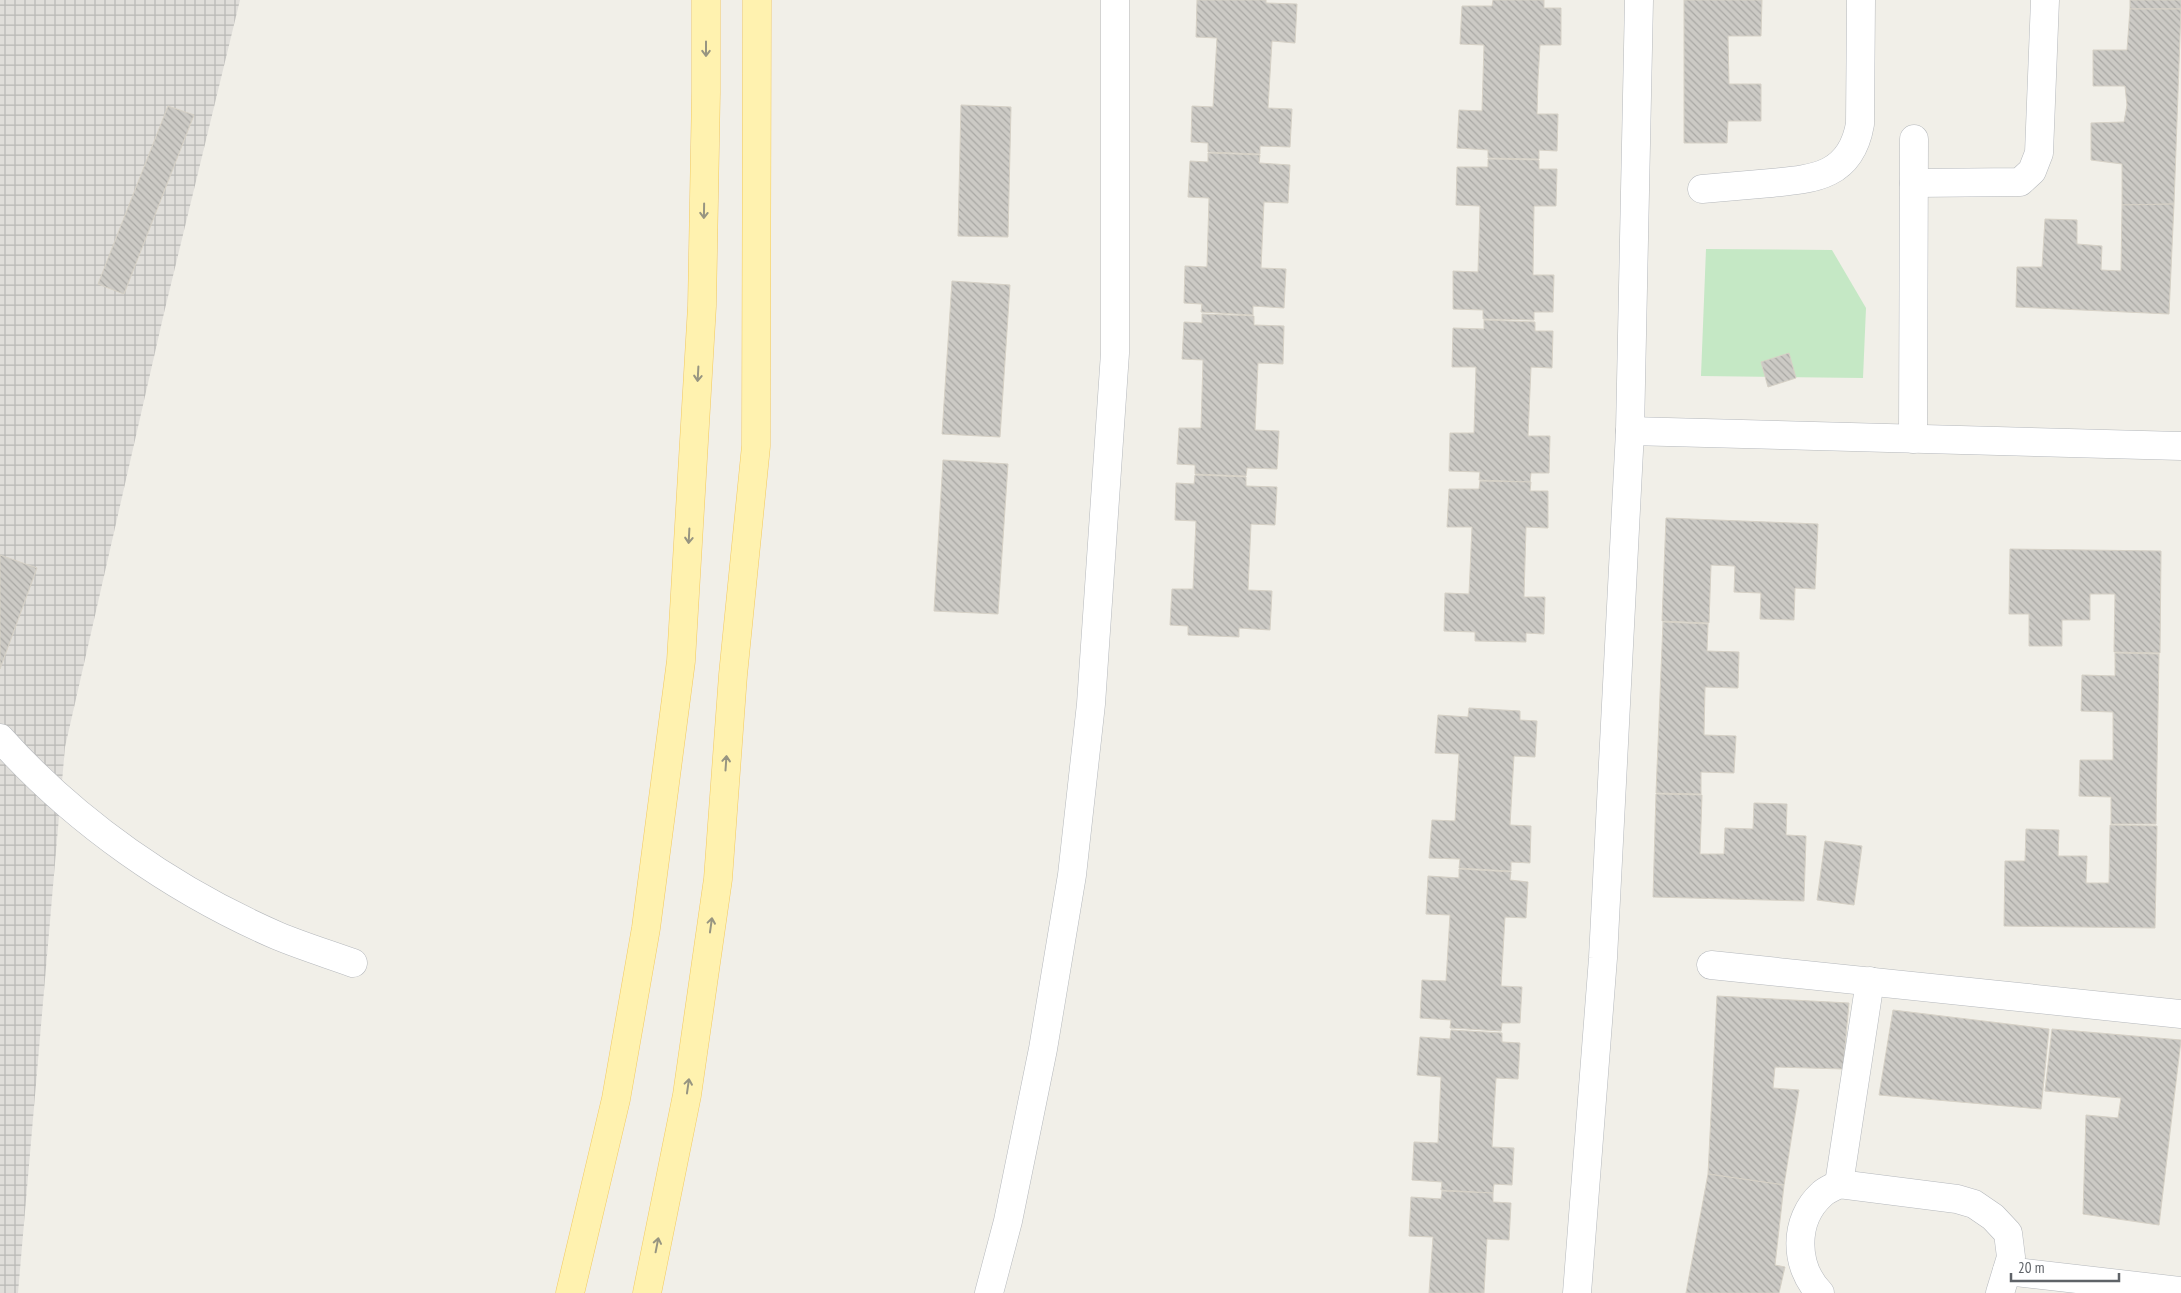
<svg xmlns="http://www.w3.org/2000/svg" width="2181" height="1293" font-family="'PT Sans Narrow',sans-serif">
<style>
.industrial{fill:url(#industrial-grid)}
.green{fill:#c5e8c5}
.building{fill:url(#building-back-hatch);stroke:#d6d1c6}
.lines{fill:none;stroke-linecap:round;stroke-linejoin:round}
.minor-casing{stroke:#b5b8bc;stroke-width:29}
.major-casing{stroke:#f2c960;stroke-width:29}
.minor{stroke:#fff;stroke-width:28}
.major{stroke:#fff2af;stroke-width:28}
.oneway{stroke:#979581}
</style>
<defs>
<pattern id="industrial-grid" width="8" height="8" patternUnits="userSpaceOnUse" patternTransform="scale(1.25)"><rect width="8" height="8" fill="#e0deda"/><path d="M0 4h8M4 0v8" fill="none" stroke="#b9b8b5"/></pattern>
<pattern id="building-back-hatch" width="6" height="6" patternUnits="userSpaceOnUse" patternTransform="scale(1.25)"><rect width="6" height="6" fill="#cccac5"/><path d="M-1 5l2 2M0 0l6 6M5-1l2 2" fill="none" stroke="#a9a8a4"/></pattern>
</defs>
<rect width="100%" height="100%" fill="#f1efe8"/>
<path class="industrial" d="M0 0H240L164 313 65 747 18 1293H0Z"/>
<path class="green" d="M1706 249 1832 250 1866 308 1863 378 1701 376Z"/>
<g class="building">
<path d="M1197 0H1266V3L1297 4 1295 43 1272 41 1268 108 1292 109 1290 147 1260 146V154L1208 152V143L1191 142 1192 106 1213 107 1215 72 1217 38 1196 37Z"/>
<path d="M1493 0H1544V8H1561V45H1540L1538 79 1537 114H1558L1557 151 1539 150V159L1488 158V150L1457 148 1459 110 1482 111 1484 45 1460 44 1462 6H1492Z"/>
<path d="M1684 0H1762L1761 36H1728L1729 84H1761V121H1728L1727 143H1684Z"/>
<rect x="2130" y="0" width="51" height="9"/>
<path d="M2130 9H2181L2174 204 2122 205V164L2091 160V123L2124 122 2127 105 2125 86H2093V50H2127Z"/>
<path d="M961 105 1011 107 1008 237 958 236Z"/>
<path d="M168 106 194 115 124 294 98 284Z"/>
<path d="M1208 153 1260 155 1259 163 1290 165 1288 203 1264 202 1261 268 1286 269 1284 308 1253 306V315L1201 312 1202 304 1184 303 1185 266 1207 267 1209 198 1188 197 1190 161 1208 162Z"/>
<path d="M1488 159 1539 160V169H1557L1556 206H1534L1533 275H1554L1553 312H1534V320L1483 319V310L1453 309V271L1478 272 1480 206 1456 205 1457 167H1488Z"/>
<path d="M2174 204 2169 314 2016 307 2017 267H2042L2045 219 2077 220V244L2102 246 2101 270 2121 271 2122 205Z"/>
<path d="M952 281 1010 285 1000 437 942 434Z"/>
<path d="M1202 314 1254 316V325L1284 326 1283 364 1258 363 1255 430 1279 431 1277 469 1247 468 1246 476 1195 474V465L1177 464 1179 428H1201L1203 360 1182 359 1184 322 1202 323Z"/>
<path d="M1484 320 1535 322V331H1553L1552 368 1531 367 1528 436H1550L1549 473H1531L1530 482 1479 480 1480 472 1449 471 1450 433H1474L1476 367H1452L1453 328 1484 329Z"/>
<path d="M1789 353 1796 378 1768 387 1761 362Z"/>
<path d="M943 460 1008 464 998 614 934 611Z"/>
<path d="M1195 475 1246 477V486L1277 487 1275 525 1251 524 1248 590 1272 591 1270 630 1239 628V637L1188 635V626L1170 625 1172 589H1193L1196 521 1175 520 1176 483 1194 484Z"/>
<path d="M1480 481 1531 482 1530 491H1548V528L1526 527 1524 597H1545L1544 634 1526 633V642L1475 641V632L1444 631 1445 593 1469 594 1472 527H1447L1449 489H1479Z"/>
<path d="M1666 518 1818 524 1815 589 1795 588 1794 620 1760 619 1761 593 1734 592 1735 566 1711 565 1709 623 1662 621Z"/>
<path d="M2010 549 2161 551 2160 653 2114 652 2115 594H2090V620H2062V646H2029V614H2009Z"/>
<path d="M0 555 37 568 0 669Z"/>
<path d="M1663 622 1708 624 1707 651 1739 652 1738 688 1705 687 1704 735 1736 736 1734 773 1701 772V794L1656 793Z"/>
<path d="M2115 653 2159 654 2156 824H2111V797L2079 796 2080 760H2113V712L2081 711 2082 675 2115 676Z"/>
<path d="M1469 708 1520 711V720L1537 721 1535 757 1514 756 1510 825 1531 826 1530 863 1511 862V871L1459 868 1460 859 1429 858 1432 820 1455 821 1459 754 1435 753 1438 715 1468 717Z"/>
<path d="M1656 794 1702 795 1700 854H1724L1725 828 1753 829 1754 803 1787 804 1786 835 1806 836 1804 901 1653 897Z"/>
<path d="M2110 825 2157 826 2155 928 2004 926 2005 861H2025L2026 829 2059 830 2058 856H2087L2086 883H2109Z"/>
<path d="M1825 841 1862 846 1854 905 1817 900Z"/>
<path d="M1459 869 1511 872 1510 880 1528 882 1526 918 1505 917 1501 986 1522 987 1520 1023H1502L1501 1031 1450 1028 1451 1020 1420 1018 1422 980 1446 981 1450 915 1426 914 1428 876 1459 878Z"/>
<path d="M1717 996 1849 1003 1843 1069 1775 1067 1773 1088 1799 1090 1784 1185 1708 1174Z"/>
<path d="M1893 1010 2049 1029 2041 1109 1879 1095Z"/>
<path d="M2052 1029 2181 1040 2159 1225 2083 1214 2086 1115 2118 1118 2121 1098 2045 1091Z"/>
<path d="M1451 1030 1502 1033V1042L1520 1043 1518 1079 1496 1078 1492 1147 1514 1148 1512 1185 1494 1184 1493 1193 1441 1190 1442 1182 1412 1180 1414 1142 1438 1143 1441 1077 1417 1075 1420 1037 1450 1039Z"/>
<path d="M1708 1174 1784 1185 1775 1265 1785 1267 1779 1293H1686Z"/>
<path d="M1442 1191 1493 1193V1202L1511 1203 1509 1240 1487 1239 1484 1293H1429L1433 1237 1409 1236 1411 1197 1441 1199Z"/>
</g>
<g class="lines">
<g class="minor-casing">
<g id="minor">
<path d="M1914 183 2020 182 2032 171 2039 153 2045 0"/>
<path d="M1702 189C1725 187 1748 185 1771 183 1815 179 1851 176 1860 124L1861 0"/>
<path d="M1630 431 2181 446"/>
<path d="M1913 439 1914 139"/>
<path d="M0 738C75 822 174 891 278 936 302 946 328 954 353 963"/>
<path d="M1711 965 2181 1014"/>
<path d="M1839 1184 1870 981"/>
<path d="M2007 1271 2181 1291"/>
<path d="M989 1293 1008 1221 1043 1049 1072 875 1091 704 1115 353V0"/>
<path d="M1577 1293 1603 958 1630 431 1639 0"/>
<path d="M1820 1293C1794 1266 1793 1220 1822 1194 1826 1190 1834 1187 1839 1184L1957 1199 1974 1204 1993 1217 2008 1233 2011 1257 2000 1293"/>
</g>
</g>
<g class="major-casing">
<g id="major">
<path d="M570 1293 616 1099 646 928 681 661 702 306 706 92V0"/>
<path d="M647 1293 687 1095 718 879 733 675 756 446 757 0"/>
</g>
</g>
<use href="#minor" class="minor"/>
<use href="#major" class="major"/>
</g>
<defs><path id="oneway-shaft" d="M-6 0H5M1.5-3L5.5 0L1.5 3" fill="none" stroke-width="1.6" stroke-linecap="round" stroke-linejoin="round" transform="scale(1.25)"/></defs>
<g class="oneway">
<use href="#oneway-shaft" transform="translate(706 49) rotate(90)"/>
<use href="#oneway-shaft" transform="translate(704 211) rotate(91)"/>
<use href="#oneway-shaft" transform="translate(698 374) rotate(93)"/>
<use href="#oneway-shaft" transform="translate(689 536) rotate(93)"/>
<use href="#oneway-shaft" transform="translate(726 763) rotate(-86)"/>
<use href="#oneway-shaft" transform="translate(711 925) rotate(-82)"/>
<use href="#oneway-shaft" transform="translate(688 1086) rotate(-82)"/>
<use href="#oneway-shaft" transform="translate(657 1245) rotate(-79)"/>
</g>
<path d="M2011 1273v8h108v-8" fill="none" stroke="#5f6368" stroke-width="2.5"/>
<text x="2018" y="1273" font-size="15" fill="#5f6368" stroke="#ffffff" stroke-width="4" paint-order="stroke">20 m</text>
</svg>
